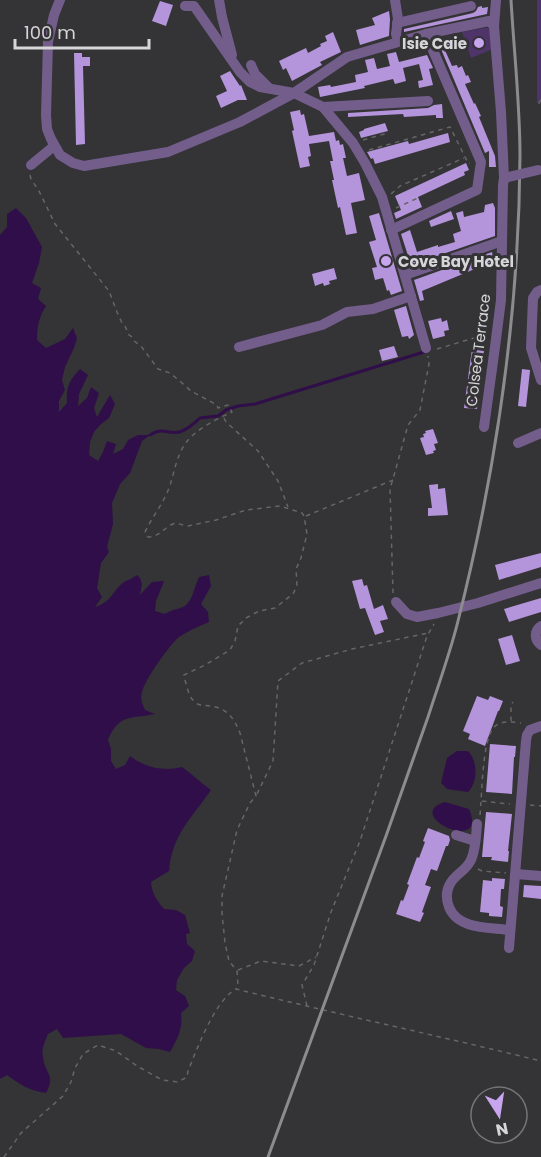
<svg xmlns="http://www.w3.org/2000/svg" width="541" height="1157" font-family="Poppins,sans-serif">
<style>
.green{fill:#4f346a}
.water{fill:#2f0e49}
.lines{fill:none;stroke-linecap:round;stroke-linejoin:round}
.stream{stroke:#2f0e49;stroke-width:3}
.building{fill:#b494da}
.path{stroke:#666568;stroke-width:1.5;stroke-dasharray:4.5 4.5;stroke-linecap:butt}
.minor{stroke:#735d8b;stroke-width:10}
.rail{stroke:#8c8b8e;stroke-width:3}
.minor-bridge{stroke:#735d8b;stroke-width:10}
.poi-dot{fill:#c8a6ef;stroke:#343336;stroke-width:2}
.labels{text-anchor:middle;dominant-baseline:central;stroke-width:6;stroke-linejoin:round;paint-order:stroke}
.poi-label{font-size:15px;font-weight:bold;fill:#d6d5d7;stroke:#343336;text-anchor:end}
.street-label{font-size:15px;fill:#d6d5d7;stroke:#343336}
</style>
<rect width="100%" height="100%" fill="#343336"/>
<g class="green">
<path d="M537 0H541V102L537 103Z"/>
<path d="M484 28H488L490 30 493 49 471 58 462 32Z"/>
</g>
<g class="water">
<path d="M16 208 26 218 42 247 39 263 32 283 41 288 38 299 46 306C39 317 37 326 37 340L46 348 65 339 73 328 77 338 74 348 65 367 62 380 65 390 59 401V412L67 403C66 386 69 381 80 369L88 375 79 394 78 406 87 398 91 387 99 393 94 408 97 417 110 395 115 404 109 418 100 425 94 432 90 442 89 455 98 461 103 452 107 441 116 444 113 454 123 449 128 440 138 435H150L142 441 130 473 120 484 112 503 113 524 107 547 109 552 101 563 97 588 102 597 95 607C112 602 112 591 124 582 128 580 133 578 137 575L140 578 142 584 140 595 152 582 164 581 156 601 155 611 165 614C173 609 175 610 183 607 193 602 194 587 199 577L209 575 211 586 201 604 208 612 209 622C199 626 188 631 179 637 170 644 144 681 142 692 140 699 142 703 145 710L155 714C132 719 119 713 108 740L111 749V761L116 769 125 765 130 756C144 767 164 772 182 767 192 774 201 783 211 790 192 818 172 834 169 871L151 882C152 894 157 901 164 909L176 910 185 915 190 933 186 934 187 944 195 951 192 961 184 968 177 980 176 990 185 996 189 1006 181 1013C183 1028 178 1038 170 1052L159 1049 146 1048 121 1034 63 1038 57 1029 48 1034C45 1041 41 1050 43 1057 45 1075 56 1074 46 1093 30 1091 19 1084 7 1075L0 1079V235L7 227V214Z"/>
<path d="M457 751H468C478 761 478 782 468 792L447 789 441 783 447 758Z"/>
<path d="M445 802 469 809C489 856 401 815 445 802Z"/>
</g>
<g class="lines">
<path class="stream" d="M150 435C163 426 168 435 179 432 185 431 195 423 200 418L218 416 226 410 238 406 255 404 424 352"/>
</g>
<g class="building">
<path d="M160 1 173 5 166 26 152 21Z"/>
<path d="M482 6V8L488 7 487 14 404 32V29L473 13 476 11 478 7Z"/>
<path d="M389 11 390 19 389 36 360 45 356 30 375 25 372 18Z"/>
<path d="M333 32 341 52 320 62 322 65 292 81 286 68 283 70 279 61 306 48 308 53 321 46 320 44 327 41 325 36Z"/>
<path d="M453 36 456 43 444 48 452 66 457 65 458 68 462 66 466 76 468 75 471 82 465 84 474 104 475 103 481 116 479 117 495 156 496 167H489V151L485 153 438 42Z"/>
<path d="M396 52 399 62 427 55 433 68 429 69 433 85 419 88 418 81 423 80 419 64 403 68 406 81 395 84 393 79 364 86 365 88 320 97 318 87 330 85 331 87 356 82 355 75 368 72 365 60 374 58 377 69 390 66 387 54Z"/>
<path d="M74 53H82V57H90V66H83L85 144 76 145Z"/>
<path d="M230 71 240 86 241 85 247 100H238L221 108 216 96 227 91 220 76Z"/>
<path d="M442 104 443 118H436V115L404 117 403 114 348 117V113L428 108 434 105Z"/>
<path d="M300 110 301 115 304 114 309 136 334 132 336 141 339 140 340 145 343 144 346 158H343L347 176 359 173 365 200 351 203 357 233 346 235 340 207 338 208 332 180H334L330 161H333L329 141 309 144 311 156 308 157 310 166 300 168 292 131 294 130 290 112Z"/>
<path d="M385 123 388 131 361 138 359 132 364 130V129Z"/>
<path d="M448 133 450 142 375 164 373 158 371 159 367 152 408 141 409 144Z"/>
<path d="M466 163 469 170 464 172 465 175 418 197 422 207 396 219 394 213 401 210 395 196Z"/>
<path d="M493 203 495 208V236L411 265 401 234 410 230 417 252 438 245V247L455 242 453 234 461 231 456 213 463 211 464 217 484 212 485 205Z"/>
<path d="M451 211 454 219 431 227 429 221Z"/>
<path d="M379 213 402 291 391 295 389 290 387 291 383 278 375 280 372 268 377 267 369 242 376 240 369 216Z"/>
<path d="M492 252 494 261 422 291 424 300 420 301 414 280Z"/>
<path d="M334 268 337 279 329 281 330 284 324 286 323 283 315 286 312 274Z"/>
<path d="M406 306 414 335 409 339 408 336 402 337 394 310Z"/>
<path d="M441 318 442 322 447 320 449 330 444 331 445 336 433 339 428 321Z"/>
<path d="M473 341 485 342 477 409 464 408Z"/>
<path d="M394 346 398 357 382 361 379 350Z"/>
<path d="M522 369 530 370V371L526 407 518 406Z"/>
<path d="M433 429 438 443 434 444 436 450 433 451 434 453 426 455 420 438 424 437 423 434 426 433 425 431Z"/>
<path d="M438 484V489L445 488 448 515 428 516V508H432L429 485Z"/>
<path d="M541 553V567L499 580 495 565Z"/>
<path d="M362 579 364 586 367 585 374 609 383 605 388 619 380 621 384 632 375 635 365 608 360 609 352 581Z"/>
<path d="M541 598V612L509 622 504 609Z"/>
<path d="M512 635 520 661 506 665 498 639Z"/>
<path d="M477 696 488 700 490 696 503 701 499 711H498L485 746 468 739 470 734 463 731Z"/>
<path d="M490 744 516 746 515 757H514L512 794 486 792Z"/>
<path d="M486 812 512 814 508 851H509L508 862 491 860 492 857H482Z"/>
<path d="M428 828 449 836 450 840 448 846H446L437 871 431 869 425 885 431 887 422 912 424 913 420 922 396 914 401 900 403 901 409 885 407 884 417 857 419 858 425 842 423 841Z"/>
<path d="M492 878 505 879 504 889H501L500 906 503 907 502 917 489 916V913L480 912 483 880 492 881Z"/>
<path d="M524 885 541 886V899L523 897Z"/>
</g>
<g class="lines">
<g class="path">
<path d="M541 100 539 103 541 107"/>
<path d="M363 140 388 133"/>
<path d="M369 150 450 127 468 163H470"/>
<path d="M30 175 31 179 39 191 55 224 109 291 117 312 122 323 125 326 129 335 132 337 134 341 141 346 158 369 170 373 182 383 191 391 217 405 218 408 228 405 232 412C215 420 189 432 181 451 174 465 173 481 166 495 160 508 151 519 145 532L148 537C160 537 164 527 175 523L188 526 216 520 246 510 280 506 302 513 304 516 307 534 301 558 296 569 297 586 293 594 275 608 259 611 246 618 238 626 235 641 230 650 205 665 184 675V678C188 686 187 696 196 703 200 706 205 705 210 706 227 708 234 718 240 733L256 796 250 803 237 830 222 896V913L225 943 229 961 237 971 238 985 236 989"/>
<path d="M391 194 400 186 464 158"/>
<path d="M396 208 420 197"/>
<path d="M437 349 484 335H487"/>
<path d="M224 418 226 422 258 451 278 481 288 507"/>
<path d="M306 516 393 480"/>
<path d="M393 593 390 488 393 479 408 425 420 410 429 364 428 356"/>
<path d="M511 721V705L513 702"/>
<path d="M257 794 273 761 278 681 302 663 352 649 428 633"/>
<path d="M482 801 510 804"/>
<path d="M530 805 541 806"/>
<path d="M480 815C482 796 482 740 494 727 501 720 513 722 521 723"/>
<path d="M478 869 482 871 506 873"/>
<path d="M238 970 261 961 299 966 316 957"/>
<path d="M307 1006 302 985 314 965 331 912 360 841 427 636 434 624"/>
<path d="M4 1157 21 1133 63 1096 71 1082 75 1068 83 1054 98 1045 116 1051 137 1066 162 1080 178 1082 187 1077 188 1071C197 1049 215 1000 236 989 337 1014 439 1036 541 1061"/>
</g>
<g class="minor">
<path d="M60 0 54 15 48 42 46 115 47 129 51 139 60 155 73 163 84 166 168 152 240 122 294 93 347 57 426 34 489 21 494 26"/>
<path d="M219 0 222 17 232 55"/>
<path d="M395 0 398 19 396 34 398 41"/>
<path d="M185 6H194L240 72 250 82 260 87 294 93 323 107 353 143 365 163 382 197 426 348"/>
<path d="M397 23 471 6"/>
<path d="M251 65 255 74 268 87"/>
<path d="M323 107 428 101"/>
<path d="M31 165 54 146"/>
<path d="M391 230 477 190 481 162 426 34"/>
<path d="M405 275 502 241"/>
<path d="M541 290 537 292 533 298 531 348 541 380"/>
<path d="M239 347 322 325 347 312 373 309 411 296"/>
<path d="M484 427 495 347 501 300 503 185 504 178 501 112 494 26 496 0"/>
<path d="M518 443 541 433"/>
<path d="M396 602 407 614 417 617 438 613 478 603 541 583"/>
<path d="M541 626C534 631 534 639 541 645"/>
<path d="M477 824C476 836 476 849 471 860 466 871 455 874 450 884 446 891 446 899 449 907 458 930 490 927 510 930"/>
<path d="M456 835 475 841"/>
<path d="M516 874 541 876"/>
<path d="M509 948 526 741 527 735 530 730 541 726"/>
</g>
<path class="rail" d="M268 1157C308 1050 347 943 386 836 400 796 414 757 428 717 438 686 449 656 457 625 496 472 519 314 520 156 520 104 514 52 511 0"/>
<path class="minor-bridge" d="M504 178 538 170"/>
</g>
<g class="poi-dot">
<circle cx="479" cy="43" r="6"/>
<circle cx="386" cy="261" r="6"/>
</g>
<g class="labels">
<g class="poi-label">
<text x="467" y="43">Isie Caie</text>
<text x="398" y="261" text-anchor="start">Cove Bay Hotel</text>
</g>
<g class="street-label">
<text transform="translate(478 350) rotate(-83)">Colsea Terrace</text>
</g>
</g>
<g transform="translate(499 1115) rotate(168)"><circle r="28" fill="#343336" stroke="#757476" stroke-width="1.5"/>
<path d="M0-4.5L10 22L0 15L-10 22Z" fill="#c8a6ef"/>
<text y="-9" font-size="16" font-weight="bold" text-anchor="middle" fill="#d6d5d7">N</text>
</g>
<path d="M15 39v9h134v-9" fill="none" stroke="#d6d5d7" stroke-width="3"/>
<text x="24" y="39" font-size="18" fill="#d6d5d7" stroke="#343336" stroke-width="4.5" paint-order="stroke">100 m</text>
</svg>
